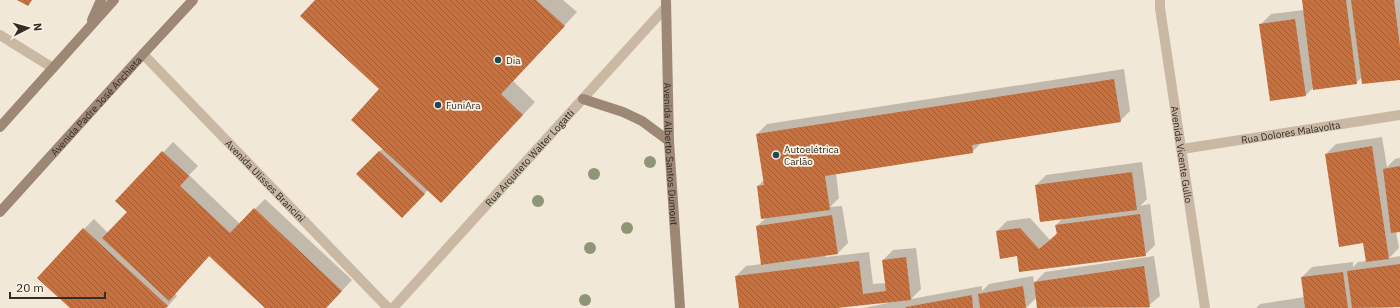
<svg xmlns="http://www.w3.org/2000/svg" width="1400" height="308" font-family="'IBM Plex Sans',sans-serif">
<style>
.shadow{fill:#0003}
.building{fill:url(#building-back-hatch)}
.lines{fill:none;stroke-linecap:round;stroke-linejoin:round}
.street{stroke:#c9b9a4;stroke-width:10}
.secondary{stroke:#9d8875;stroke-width:10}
.tree{fill:#8f9677}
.poi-dot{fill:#1b4a56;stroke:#f9f2e4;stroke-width:1.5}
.labels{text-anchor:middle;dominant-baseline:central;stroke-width:3.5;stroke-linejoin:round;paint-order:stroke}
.poi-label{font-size:10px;fill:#342c25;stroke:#f9f2e4;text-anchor:start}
.street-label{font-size:10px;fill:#342c25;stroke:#f9f2e4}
</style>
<defs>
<pattern id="building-back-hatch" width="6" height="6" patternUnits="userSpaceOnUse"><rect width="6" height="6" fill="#c8713f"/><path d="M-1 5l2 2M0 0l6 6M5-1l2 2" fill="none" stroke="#a35d35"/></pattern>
</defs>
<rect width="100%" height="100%" fill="#f1e8d7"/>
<g class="shadow">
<path d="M316 0H563L577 12 513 81 535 102 441 202 428 190 412 207 358 174 383 148 381 89Z"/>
<path d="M1303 0H1400V79L1362 77 1356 83 1314 87 1306 95 1261 24 1271 14 1304 10Z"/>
<path d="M1124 69 1130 111 1120 121 981 143 972 152 836 173 839 198 830 207 842 206 848 243 838 253 825 255 826 257 869 252 873 284 886 283 883 260 893 250 916 248 921 289 911 299 982 286V291L989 284 1033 276 1034 283 1045 272 1154 256 1160 296 1148 306 1149 308H1038L1037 297 1026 308H863L888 303V301L828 308H740L736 276 746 266 762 264 757 226 766 218 758 186 764 180 757 134 767 124Z"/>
<path d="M1382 137 1387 167 1395 159 1400 158V231L1396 232 1399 248 1389 258 1400 256V306L1389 308H1256L1260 304 1305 297 1302 277 1312 267 1353 262V267L1358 262 1367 261 1364 242 1326 154 1336 144Z"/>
<path d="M173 142 198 166 189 175 240 224 265 199 352 280 326 308H266L210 255 175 294 177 296 166 308H71L84 229 94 219 108 233 128 212 117 201Z"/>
<path d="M1142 162 1147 199 1140 206 1150 204 1155 245 1145 255H1018L997 231 1007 221 1030 218 1050 240 1057 233 1056 225 1063 218 1040 221 1036 185 1046 175Z"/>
</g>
<g class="building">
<path d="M17 0H32L28 6Z"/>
<path d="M315 0H536L565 26 501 94 523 115 441 203 351 120 379 89 300 16Z"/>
<path d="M1302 0H1346L1357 84 1313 90Z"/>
<path d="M1351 0H1394L1400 47V80L1362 84Z"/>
<path d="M1295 19 1306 96 1270 101 1259 24Z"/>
<path d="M1114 79 1121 122 972 145 973 153 825 176 830 210 761 219 757 186 764 185 756 134Z"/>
<path d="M1372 146 1389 259 1366 262 1363 243 1339 247 1325 154Z"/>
<path d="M162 151 189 176 180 186 230 233 254 208 342 291 326 308H265L209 256 169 301 102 238 127 212 115 201Z"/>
<path d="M379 151 425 194 402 218 356 174Z"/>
<path d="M1400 166V232L1391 233 1383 169Z"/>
<path d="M1132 172 1137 210 1040 222 1035 185Z"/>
<path d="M1140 214 1146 256 1019 272 1017 256 1000 259 996 231 1020 228 1039 249 1057 234 1055 225Z"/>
<path d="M832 215 838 254 761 265 756 226Z"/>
<path d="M83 228 168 306 166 308H70L37 278Z"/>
<path d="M906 257 911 300 837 308H739L735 276 859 261 863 294 886 291 882 260Z"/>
<path d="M1400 264V307L1352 308 1347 271Z"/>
<path d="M1144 266 1150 307 1037 308 1034 282Z"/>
<path d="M1343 272 1348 308H1305L1301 277Z"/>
<path d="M1023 286 1026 308H980L978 294Z"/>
<path d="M972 295 973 308H906V307Z"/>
</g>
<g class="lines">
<g class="street">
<path id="s1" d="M1160 0V8L1205 308"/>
<path d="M0 35 53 68"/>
<path id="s2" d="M143 54 388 308"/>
<path id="s3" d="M1182 149 1400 115"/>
<path id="s4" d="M393 308 666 7"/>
</g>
<g class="secondary">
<path id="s5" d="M666 0 669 141 680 308"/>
<path d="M92 20 101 0"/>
<path d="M583 99 623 112 642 121 669 141"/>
<path d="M0 127 114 0"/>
<path id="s6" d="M0 212 143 54 193 0"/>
</g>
</g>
<g class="tree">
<circle cx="650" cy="162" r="6"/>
<circle cx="594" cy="174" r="6"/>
<circle cx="538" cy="201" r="6"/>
<circle cx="627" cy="228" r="6"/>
<circle cx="590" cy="248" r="6"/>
<circle cx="585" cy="300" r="6"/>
</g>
<g class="poi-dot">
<circle cx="498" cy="60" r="4"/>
<circle cx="438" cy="105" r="4"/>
<circle cx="776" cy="155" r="4"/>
</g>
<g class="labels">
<g class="poi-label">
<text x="506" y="60">Dia</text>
<text x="446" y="105">FuniAra</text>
<text x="784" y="149">Autoelétrica<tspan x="784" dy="12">Carlão</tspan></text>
</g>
<g class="street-label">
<text stroke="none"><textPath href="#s6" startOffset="143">Avenida Padre José Anchieta</textPath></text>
<text stroke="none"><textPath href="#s3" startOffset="110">Rua Dolores Malavolta</textPath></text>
<text stroke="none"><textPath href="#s5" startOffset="154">Avenida Alberto Santos Dumont</textPath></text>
<text stroke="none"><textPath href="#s1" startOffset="156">Avenida Vicente Gullo</textPath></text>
<text stroke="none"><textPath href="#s4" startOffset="203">Rua Arquiteto Walter Logatti</textPath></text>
<text stroke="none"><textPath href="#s2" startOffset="176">Avenida Ulisses Brancini</textPath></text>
</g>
</g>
<g transform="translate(28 28) rotate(84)" stroke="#f9f2e4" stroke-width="3" paint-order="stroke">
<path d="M0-3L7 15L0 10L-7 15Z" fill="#342c25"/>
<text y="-6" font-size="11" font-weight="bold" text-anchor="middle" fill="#342c25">N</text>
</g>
<path d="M10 292v6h95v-6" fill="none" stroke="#342c25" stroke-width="2"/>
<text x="16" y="292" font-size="12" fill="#342c25" stroke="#f9f2e4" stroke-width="3" paint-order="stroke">20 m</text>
</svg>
